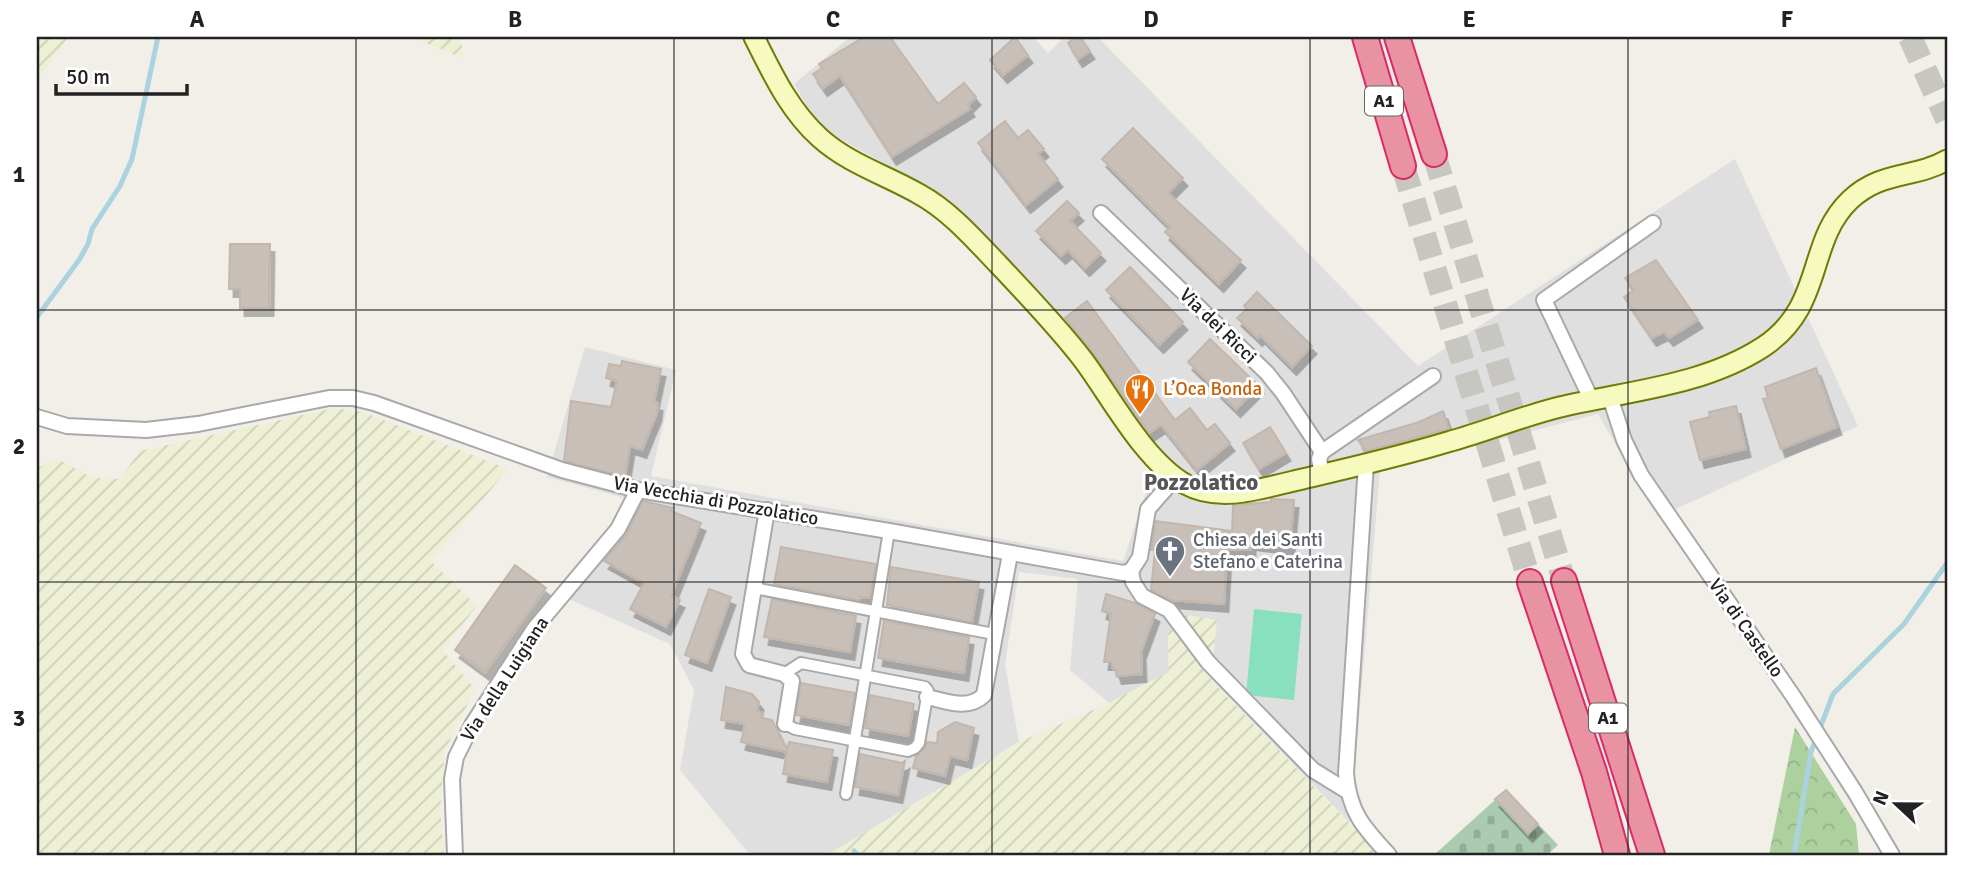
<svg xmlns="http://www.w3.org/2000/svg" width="1984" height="892" font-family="Signika,sans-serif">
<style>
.residential{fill:#e0dfdf}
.farmland{fill:url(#farmland-furrows)}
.forest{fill:url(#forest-crowns)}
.cemetery{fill:url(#cemetery-stones)}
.pitch{fill:#88e0be}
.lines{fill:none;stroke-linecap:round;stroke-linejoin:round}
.stream{stroke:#aad3df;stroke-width:5}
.building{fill:#c7bfb8;stroke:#c4b6ab;stroke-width:2;filter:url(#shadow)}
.motorway-tunnel{stroke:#c8c6c1;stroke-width:24;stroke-dasharray:24 12;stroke-linecap:butt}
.pedestrian-casing{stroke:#a9a9a9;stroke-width:14}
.minor-casing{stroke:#a9a9a9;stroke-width:18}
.secondary-casing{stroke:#707d05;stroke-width:23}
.motorway-casing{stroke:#dc2a67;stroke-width:28}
.pedestrian{stroke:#fff;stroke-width:10}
.minor{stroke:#fff;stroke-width:14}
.secondary{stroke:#f7fabf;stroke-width:19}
.motorway{stroke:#e892a2;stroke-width:24}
.grid{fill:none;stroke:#222;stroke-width:2;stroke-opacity:0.55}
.labels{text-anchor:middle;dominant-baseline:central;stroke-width:6;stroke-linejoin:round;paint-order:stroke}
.shield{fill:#fff;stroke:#646464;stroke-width:2}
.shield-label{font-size:18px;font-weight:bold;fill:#222}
.street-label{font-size:19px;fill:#222;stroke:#fff}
.food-label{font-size:19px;fill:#c56008;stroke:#fff;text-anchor:start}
.worship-label{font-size:19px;fill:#5b616d;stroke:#fff;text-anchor:start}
.quarter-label{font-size:23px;font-weight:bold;fill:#555;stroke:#fff}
.neatline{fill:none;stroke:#222;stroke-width:2.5}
.grid-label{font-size:23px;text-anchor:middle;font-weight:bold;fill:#222}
</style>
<defs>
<pattern id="farmland-furrows" width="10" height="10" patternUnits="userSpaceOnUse" patternTransform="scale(1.75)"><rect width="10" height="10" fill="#eef0d5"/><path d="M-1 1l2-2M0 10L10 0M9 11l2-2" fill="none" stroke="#ccceb7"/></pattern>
<pattern id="forest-crowns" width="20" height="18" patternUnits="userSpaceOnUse" patternTransform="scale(1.75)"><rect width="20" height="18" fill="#add19e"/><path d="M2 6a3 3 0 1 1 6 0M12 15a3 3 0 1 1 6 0" fill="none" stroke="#95b388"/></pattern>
<pattern id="cemetery-stones" width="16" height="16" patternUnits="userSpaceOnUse" patternTransform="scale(1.75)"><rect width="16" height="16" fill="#aacbaf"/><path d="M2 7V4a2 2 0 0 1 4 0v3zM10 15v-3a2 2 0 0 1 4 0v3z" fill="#92ae96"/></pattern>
<filter id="shadow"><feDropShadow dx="4.5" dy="8" stdDeviation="0" flood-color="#0004"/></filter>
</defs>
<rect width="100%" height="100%" fill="#f2efe9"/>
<path class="residential" d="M850 37H1033L1048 53 1064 37H1098L1418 366 1735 159 1858 426 1658 517 1598 414 1380 471 1350 823 1168 634 1169 672 1109 703 1070 670 1078 579 1019 572 1005 664 1019 742 827 855H750L680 770 694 690 670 644 562 596 640 502 547 477 585 347 676 370 651 476 1123 561 1153 472 1087 386 1057 311 942 196 819 127 794 84Z"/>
<g class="farmland">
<path d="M37 37H68L37 81Z"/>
<path d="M412 37H460L464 59Z"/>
<path d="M334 408 363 412 508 469 431 561 477 606 442 650 475 689 445 750 440 809 444 855H37V469L56 458 93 478 120 479 140 451Z"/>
<path d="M1181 614 1217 620 1211 680 1380 855H827L1019 742 1109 703 1169 672 1168 634Z"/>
</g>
<path class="forest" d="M1795 727 1856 824 1859 855H1769Z"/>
<path class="cemetery" d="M1506 790 1558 845 1547 855H1434Z"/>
<path class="pitch" d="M1254 609 1302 614 1294 700 1246 695Z"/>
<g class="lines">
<g class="stream">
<path d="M37 317 79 260 88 244 92 229 120 186 132 159 158 37"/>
<path d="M854 851 858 855"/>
<path d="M1794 855 1811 752 1833 694 1904 624 1947 563"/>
</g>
</g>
<g class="building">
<path d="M864 37H890L938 104 964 83 976 97 968 105 970 109 892 157 840 76 823 88 813 74 822 68 819 64Z"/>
<path d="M1015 37 1028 55 1003 75 990 60Z"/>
<path d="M1076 37H1080L1090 51 1078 59 1068 43Z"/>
<path d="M1005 121 1018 138 1028 130 1044 149 1038 154 1058 179 1026 205 978 143Z"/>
<path d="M1133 128 1183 178 1168 193 1241 260 1219 284 1165 232 1170 227 1102 159Z"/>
<path d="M1067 201 1079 213 1070 221 1101 253 1085 268 1068 250 1061 256 1036 231Z"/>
<path d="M230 244H270L269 308H240V289H229Z"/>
<path d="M1656 260 1698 320 1669 338 1664 332 1652 338 1624 297 1634 290 1625 278Z"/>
<path d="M1130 267 1183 322 1159 345 1106 290Z"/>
<path d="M1257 292 1312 346 1292 367 1260 335 1258 338 1237 318 1247 309 1244 306Z"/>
<path d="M1087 301 1175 420 1190 408 1207 430 1215 424 1230 443 1197 470 1161 425 1149 433 1094 354 1065 318Z"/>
<path d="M1210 339 1259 386 1236 409 1188 362Z"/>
<path d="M622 361 661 369 654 402 658 403 657 413 642 450 630 446 625 477 564 461 571 401 611 407 617 381 606 378 609 364 621 366Z"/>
<path d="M1816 368 1837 427 1781 449 1763 399 1768 398 1765 387Z"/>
<path d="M1736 406 1746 449 1700 460 1690 422 1710 417 1709 412Z"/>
<path d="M1443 411 1449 429 1366 451 1358 440 1419 422Z"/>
<path d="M1270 427 1286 453 1259 469 1243 443Z"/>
<path d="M1271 499 1294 500 1290 547 1251 542V550H1227L1224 604 1170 600 1151 590 1155 550H1151L1156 521 1232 531 1233 505 1271 502Z"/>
<path d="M643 501 673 508 671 511 701 523 671 596 680 600 666 627 630 609 644 583 604 561 626 535Z"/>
<path d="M781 547 876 564 870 598 860 597 859 600 774 584Z"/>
<path d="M515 565 546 588 485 672 455 650Z"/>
<path d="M891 567 979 582 972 622 887 605Z"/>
<path d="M709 589 731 597 707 663 685 655Z"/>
<path d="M1106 594 1135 603 1155 614 1141 652 1142 674 1117 676 1115 669 1112 668V662H1104L1111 614 1102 611Z"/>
<path d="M772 599 856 616 850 652 764 637Z"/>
<path d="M884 621 969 637 964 673 878 658Z"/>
<path d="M801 683 855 693 849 725 796 715Z"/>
<path d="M726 687 752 694 759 702 757 711 763 713 762 718 772 720 787 750 789 742 833 750 827 782 783 774 787 752 741 742 745 724 721 720Z"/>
<path d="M870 695 914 704 908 736 865 728Z"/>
<path d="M955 722 974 728 967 760 950 756 945 776 913 768 916 756 925 748 927 742 937 743 938 732Z"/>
<path d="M860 754 902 763 905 761 898 795 855 787Z"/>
<path d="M1506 790 1538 824 1528 834 1495 799Z"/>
</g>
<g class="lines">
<g class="motorway-tunnel">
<path d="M1910 37 1947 119"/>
<path d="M1434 154 1564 581"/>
<path d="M1403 166 1530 582"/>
</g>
<g class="pedestrian-casing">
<g id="pedestrian">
<path d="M754 588 994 634"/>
<path d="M784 674 801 663 925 687 928 691 919 743 915 748 908 751 795 729 785 724"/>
<path d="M846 794 889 531"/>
</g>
</g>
<g class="minor-casing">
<g id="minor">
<path d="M1101 213 1267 373 1283 393 1322 452"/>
<path d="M1610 397 1624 440 1641 475 1793 696 1855 792 1892 855"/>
<path d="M1592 401 1544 300 1653 223"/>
<path d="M37 417 67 426 146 430 198 424 329 398H353L374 403 562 470 638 490 889 531 1123 573 1131 571 1140 557 1148 509 1176 477"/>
<path d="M1366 464 1346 773C1349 812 1363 827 1389 855"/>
<path d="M1322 474 1319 459 1322 452 1433 376"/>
<path d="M767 510 743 654 749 665 784 674 792 681 785 724"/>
<path d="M1131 571 1133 582 1142 596 1169 610 1208 662 1313 770 1347 791"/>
<path d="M927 697C946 701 968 711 984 695L1010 554"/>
<path d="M455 855 452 779 456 757 472 725 534 629 618 529 638 490"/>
</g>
</g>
<g class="secondary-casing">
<path id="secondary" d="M754 37C772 73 789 110 820 138 849 164 886 175 919 194 950 211 974 239 998 264 1028 296 1058 327 1084 361 1112 399 1144 460 1185 484 1203 494 1224 495 1244 492 1267 488 1289 482 1311 477 1358 466 1405 455 1451 441 1487 431 1523 416 1560 407 1627 391 1703 386 1763 347 1825 306 1806 242 1850 200 1882 170 1914 179 1947 160"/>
</g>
<g class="motorway-casing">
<g id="motorway">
<path d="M1365 37 1403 166"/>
<path d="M1397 37 1434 154"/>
<path d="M1564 581 1652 855"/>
<path d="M1530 582 1594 772 1617 855"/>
</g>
</g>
<use href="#pedestrian" class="pedestrian"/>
<use href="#minor" class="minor"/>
<use href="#secondary" class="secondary"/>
<use href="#motorway" class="motorway"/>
</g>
<path class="grid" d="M356 37V855M674 37V855M992 37V855M1310 37V855M1628 37V855M37 310H1947M37 582H1947"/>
<defs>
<g id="restaurant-pin" transform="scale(1.575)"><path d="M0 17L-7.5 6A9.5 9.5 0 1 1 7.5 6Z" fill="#e8710a" stroke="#fff"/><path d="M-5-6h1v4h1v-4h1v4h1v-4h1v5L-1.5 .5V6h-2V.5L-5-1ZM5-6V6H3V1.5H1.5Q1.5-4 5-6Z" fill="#fff"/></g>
<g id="church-pin" transform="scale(1.575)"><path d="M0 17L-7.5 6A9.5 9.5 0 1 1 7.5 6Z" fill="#6b7280" stroke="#fff"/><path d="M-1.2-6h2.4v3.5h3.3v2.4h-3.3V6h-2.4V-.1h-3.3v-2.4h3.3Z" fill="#fff"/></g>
</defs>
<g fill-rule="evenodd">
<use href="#restaurant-pin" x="1140" y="389"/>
<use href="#church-pin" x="1170" y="551"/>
</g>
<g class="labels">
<g class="shield">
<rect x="1365" y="86.5" width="38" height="29" rx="5"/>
<rect x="1589" y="703.5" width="38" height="29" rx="5"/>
</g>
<g class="shield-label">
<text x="1384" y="101">A1</text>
<text x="1608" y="718">A1</text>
</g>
<g class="street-label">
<text transform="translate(1218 326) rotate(44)">Via dei Ricci</text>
<text transform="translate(716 501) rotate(10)">Via Vecchia di Pozzolatico</text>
<text transform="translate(1746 628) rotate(55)">Via di Castello</text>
<text transform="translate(505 679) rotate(-57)">Via della Luigiana</text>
</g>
<g class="food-label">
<text x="1163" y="389">L’Oca Bonda</text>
</g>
<g class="worship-label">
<text x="1193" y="540">Chiesa dei Santi<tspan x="1193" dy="22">Stefano e Caterina</tspan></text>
</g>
<g class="quarter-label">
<text x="1201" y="482">Pozzolatico</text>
</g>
</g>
<rect width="1984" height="892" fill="none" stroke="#ffffff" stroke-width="77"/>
<g transform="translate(1896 804) rotate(292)" stroke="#ffffff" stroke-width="5" paint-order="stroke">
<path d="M0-5L12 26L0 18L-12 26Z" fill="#222222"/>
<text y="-10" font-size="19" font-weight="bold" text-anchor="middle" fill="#222222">N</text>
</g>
<path d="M56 84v10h131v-10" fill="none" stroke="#222222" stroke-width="3.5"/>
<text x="66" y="84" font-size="21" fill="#222222" stroke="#ffffff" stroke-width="5" paint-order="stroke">50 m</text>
<rect x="38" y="38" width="1908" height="816" class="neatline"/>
<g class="grid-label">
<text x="197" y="27">A</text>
<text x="515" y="27">B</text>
<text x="833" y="27">C</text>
<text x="1151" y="27">D</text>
<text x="1469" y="27">E</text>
<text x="1787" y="27">F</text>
<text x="19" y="182">1</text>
<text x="19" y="454">2</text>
<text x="19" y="726">3</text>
</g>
</svg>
